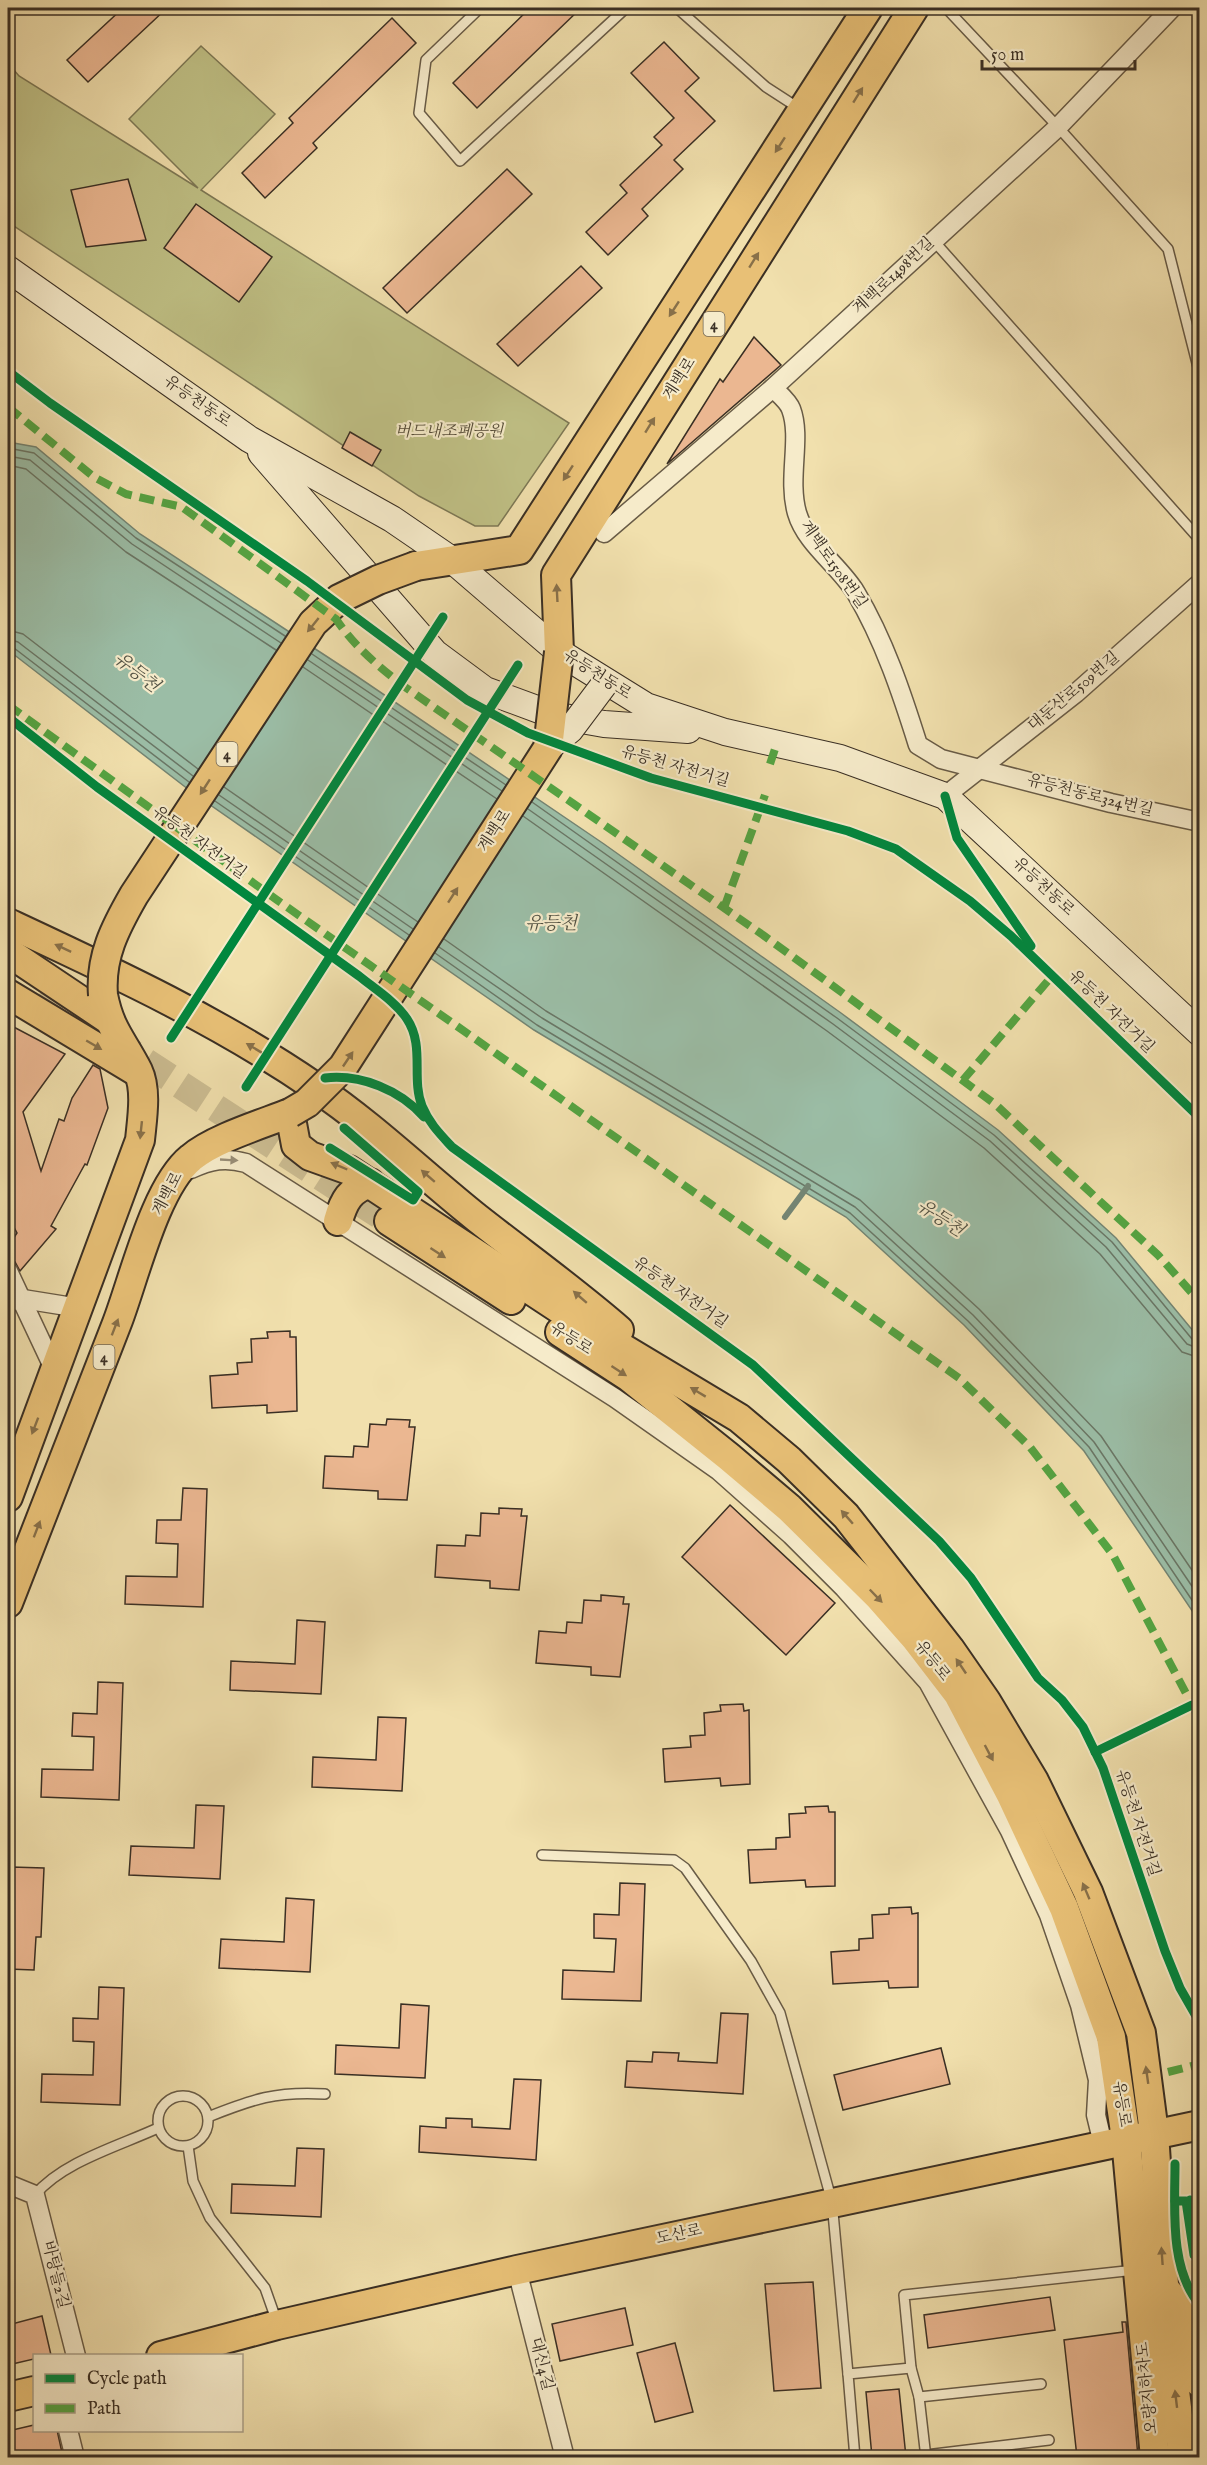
<svg xmlns="http://www.w3.org/2000/svg" width="1207" height="2465" font-family="'IM FELL English','Noto Serif KR',serif">
<style>
.green{fill:#c0c186;stroke:#7d7855;stroke-width:1.5}
.water{fill:#9bbda6;stroke:#748472;stroke-width:1.5}
.lines{fill:none;stroke-linecap:round;stroke-linejoin:round}
.shore{stroke:#6a7665;stroke-width:1.5}
.stream{stroke:#748472;stroke-width:6}
.building{fill:#ebb791;stroke:#3a2f24;stroke-width:1.5}
.primary-tunnel{stroke:#ccbd92;stroke-width:28;stroke-dasharray:28 14;stroke-linecap:butt}
.lane-casing{stroke:#685b46;stroke-width:12}
.street-casing{stroke:#685b46;stroke-width:21}
.secondary-casing{stroke:#3a2f24;stroke-width:28}
.primary-casing{stroke:#3a2f24;stroke-width:32}
.lane{stroke:#f6ebca;stroke-width:9}
.street{stroke:#f6ebca;stroke-width:18}
.secondary{stroke:#f6ebca;stroke-width:26}
.primary{stroke:#e8c076;stroke-width:28}
.secondary-bridge-casing{stroke:#3a2f24;stroke-width:28;stroke-linecap:butt}
.primary-bridge-casing{stroke:#3a2f24;stroke-width:32;stroke-linecap:butt}
.secondary-bridge{stroke:#f6ebca;stroke-width:26}
.primary-bridge{stroke:#e8c076;stroke-width:28}
.quiet{stroke:#54a442;stroke-width:8;stroke-dasharray:15 8;stroke-linecap:butt}
.cycleway-casing{stroke:#f6ebca;stroke-width:13}
.cycleway{stroke:#00873e;stroke-width:9}
.oneway{fill:#887049}
.oneway2{fill:#988d77}
.labels{text-anchor:middle;dominant-baseline:central;stroke-width:4.5;stroke-linejoin:round;paint-order:stroke}
.shield{fill:#f6ebca;stroke:#726756;stroke-width:1.5}
.shield-label{font-size:15px;font-weight:bold;fill:#3a2f24}
.street-label{font-size:16px;fill:#3a2f24;stroke:#f6ebca}
.park-label{font-size:16px;font-style:italic;fill:#554c38;stroke:#f6ebca}
.water-label{font-size:18px;font-style:italic;fill:#525244;stroke:#f6ebca}
</style>
<rect width="100%" height="100%" fill="#f1e0ad"/>
<filter id="stains"><feTurbulence type="fractalNoise" baseFrequency=".00333" numOctaves="4"/><feColorMatrix values="0 0 0 0 .2 0 0 0 0 .09 0 0 0 0 .02 0 0 0 .5 -.17"/></filter>
<radialGradient id="worn" r=".72"><stop offset=".6" stop-color="#630" stop-opacity="0"/><stop offset="1" stop-color="#630" stop-opacity=".3"/></radialGradient>
<g class="green">
<path d="M201 46 275 114 201 190 569 423 498 526H475L419 496 8 222V63L19 76 198 188 129 119Z"/>
<path d="M786 2451 787 2457H734Z"/>
</g>
<path class="water" d="M8 442 36 447 140 534 355 675 604 844 841 1013 998 1130 1116 1238 1199 1338V1628L1193 1612 1084 1451 964 1325 846 1217 534 1030 193 793 8 650Z"/>
<g class="lines">
<g class="shore">
<path d="M8 448 34 453 136 538 285 636"/>
<path d="M8 456 30 460 132 544 281 643"/>
<path d="M8 465 26 469 126 552 276 650"/>
<path d="M8 630 23 634 198 769"/>
<path d="M8 639 18 642 193 776"/>
<path d="M8 646 14 648 189 782"/>
<path d="M312 654 506 785"/>
<path d="M308 660 502 791"/>
<path d="M303 667 497 799"/>
<path d="M224 787 418 922"/>
<path d="M219 795 413 929"/>
<path d="M215 801 409 935"/>
<path d="M532 802 837 1018 994 1135 1112 1242 1192 1339 1200 1341"/>
<path d="M528 809 833 1024 990 1141 1106 1247 1187 1344 1200 1349"/>
<path d="M523 816 827 1031 984 1148 1100 1254 1182 1352 1200 1358"/>
<path d="M444 939 546 1011 860 1200 979 1309 1101 1436 1200 1582"/>
<path d="M439 947 542 1018 855 1207 973 1315 1094 1442 1200 1598"/>
<path d="M435 953 537 1025 850 1213 968 1321 1089 1447 1200 1612"/>
</g>
<path class="stream" d="M785 1217 808 1186"/>
</g>
<g class="building">
<path d="M123 8H167L88 82 67 60Z"/>
<path d="M530 8H581L477 108 453 83Z"/>
<path d="M392 18 416 43 313 143 317 148 265 198 242 173 293 123 289 118Z"/>
<path d="M664 42 699 78 685 91 715 121 674 160 683 169 642 209 648 216 608 255 586 232 627 193 620 185 662 145 654 137 674 118 631 73Z"/>
<path d="M507 169 532 194 407 313 383 288Z"/>
<path d="M128 179 146 240 86 247 71 190Z"/>
<path d="M196 204 272 257 239 302 164 248Z"/>
<path d="M581 266 602 288 518 366 497 344Z"/>
<path d="M754 337 781 365 667 464 720 379 723 382Z"/>
<path d="M350 432 381 450 372 466 342 448Z"/>
<path d="M8 1024 65 1054 23 1112 41 1171 59 1119 64 1121 72 1098 93 1065 100 1069 108 1108 87 1165 85 1164 51 1226 56 1229 20 1271 15 1262 8 1260V1247L17 1233 8 1216Z"/>
<path d="M290 1331V1337H296L297 1411 267 1413V1405L212 1408 210 1376 238 1374 237 1363 252 1362 251 1339 268 1338 267 1332Z"/>
<path d="M387 1419 410 1420 409 1427H415L407 1500 378 1499V1491L323 1488 325 1456 353 1457 354 1446 368 1447 370 1424 386 1425Z"/>
<path d="M183 1488 207 1489 203 1607 125 1604 126 1576 177 1577 178 1544 156 1543 157 1520H181Z"/>
<path d="M730 1505 835 1603 786 1655 682 1557Z"/>
<path d="M499 1508 522 1509 521 1516H527L519 1590 490 1588V1581L435 1577 437 1545 465 1546 466 1535 480 1536 481 1513 499 1514Z"/>
<path d="M601 1595 624 1597 623 1604H629L620 1677 591 1675V1667L536 1663 539 1631 566 1633 567 1622 582 1623 584 1600 601 1601Z"/>
<path d="M297 1620 325 1622 321 1694 230 1690 231 1661 295 1664Z"/>
<path d="M98 1682 123 1683 119 1800 41 1797 42 1769 93 1770 94 1737 72 1736 73 1713 97 1714Z"/>
<path d="M743 1704 744 1711 749 1710 750 1784 721 1786 720 1778 665 1782 663 1749 691 1747 690 1736 705 1735 704 1713 721 1711 720 1705Z"/>
<path d="M378 1717 406 1718 402 1791 312 1787 313 1757 376 1760Z"/>
<path d="M196 1805 224 1806 220 1879 129 1875 131 1846 194 1848Z"/>
<path d="M828 1806 829 1812H835V1886L806 1887 805 1880 750 1883 748 1850 776 1849V1838L790 1837 789 1814 806 1813 805 1807Z"/>
<path d="M11 1867 44 1868 41 1937H36L34 1970 8 1969V1910Z"/>
<path d="M620 1883 645 1884 641 2001 562 1999 563 1970 614 1972 616 1939 594 1938V1914L619 1915Z"/>
<path d="M286 1898 314 1900 310 1972 219 1968 221 1939 284 1942Z"/>
<path d="M911 1907 912 1914 918 1913V1987L889 1988 888 1981 833 1984 831 1952 859 1950V1939L873 1938 872 1915 889 1914V1908Z"/>
<path d="M99 1987 124 1988 120 2105 41 2102 42 2074 93 2075 94 2042 73 2041V2018L98 2019Z"/>
<path d="M401 2004 429 2006 425 2078 335 2074 336 2045 399 2048Z"/>
<path d="M721 2013 748 2014 743 2094 625 2087 627 2061 652 2062 653 2052 679 2053 678 2061 717 2063Z"/>
<path d="M941 2048 950 2084 843 2110 834 2075Z"/>
<path d="M514 2079 541 2080 536 2160 419 2152 420 2126 446 2128V2118L472 2119V2127L510 2129Z"/>
<path d="M297 2148 324 2149 321 2217 231 2213 232 2184 295 2186Z"/>
<path d="M813 2282 821 2388 774 2391 765 2284Z"/>
<path d="M1050 2297 1055 2330 928 2348 924 2315Z"/>
<path d="M625 2308 633 2345 560 2361 552 2324Z"/>
<path d="M42 2316 51 2355H34V2359L8 2365V2325Z"/>
<path d="M1122 2322H1126L1138 2457H1077L1064 2340 1123 2332Z"/>
<path d="M675 2343 693 2412 655 2422 637 2353Z"/>
<path d="M899 2389 906 2457H872L866 2392Z"/>
<path d="M34 2425V2430H57L63 2457H8V2431Z"/>
</g>
<g class="lines">
<path class="primary-tunnel" d="M40 993 389 1221"/>
<g class="lane-casing">
<g id="lane">
<path d="M480 8 426 60 419 113 460 161 626 8"/>
<path d="M677 8 766 87 800 109"/>
<path d="M946 8 1058 127 1168 249 1200 375"/>
<path d="M933 240 1200 540"/>
<path d="M542 1855 674 1860 685 1868 751 1961 780 2013 832 2202 848 2374"/>
<circle cx="183" cy="2121" r="25"/>
<path d="M208 2117C253 2099 276 2091 325 2094"/>
<path d="M188 2146 193 2181 210 2218 265 2288 277 2322"/>
<path d="M35 2195C62 2162 119 2146 158 2128"/>
<path d="M919 2397 1041 2384"/>
<path d="M926 2455 1049 2440"/>
<path d="M855 2458 848 2374 911 2368"/>
<path d="M926 2458 919 2397 911 2368 904 2295 1135 2270"/>
</g>
</g>
<g class="street-casing">
<g id="street">
<path d="M773 388C779 394 788 401 791 409 802 438 787 478 797 513 806 544 840 566 856 593 884 640 902 694 918 745L941 759 1111 803 1200 822"/>
<path d="M604 533 773 388 1058 127 1172 8"/>
<path d="M945 796 1076 693 1200 583"/>
<path d="M191 1169C211 1160 225 1157 246 1163L615 1398 719 1471 791 1535 844 1588 928 1682 1010 1831 1049 1915 1080 2005 1098 2080 1096 2115 1103 2144"/>
<path d="M8 1271 55 1371"/>
<path d="M8 1302 23 1299 79 1308"/>
<path d="M8 2184 35 2195 76 2356"/>
<path d="M517 2270 565 2458"/>
<path d="M68 2430 75 2458"/>
</g>
</g>
<g class="secondary-casing">
<g id="secondary">
<path d="M8 269 249 439 392 519 452 560 559 652 646 706 725 732 840 758 945 796 1200 1033"/>
<path d="M261 453 435 653 485 690 553 715 604 724 688 730"/>
</g>
</g>
<g class="primary-casing">
<g id="primary">
<path d="M416 566 519 550 868 8"/>
<path d="M559 652 556 575 914 8"/>
<path d="M8 923C113 972 219 1021 315 1087 373 1126 422 1174 477 1218 524 1255 573 1290 619 1330"/>
<path d="M8 952 108 1019"/>
<path d="M8 994 134 1070"/>
<path d="M338 1221C344 1200 350 1190 370 1183"/>
<path d="M389 1221 511 1300"/>
<path d="M560 1332 629 1377 729 1457 789 1508 878 1596 915 1638 958 1694 1011 1795 1064 1908 1111 2037 1126 2139 1155 2458"/>
<path d="M8 1497 140 1140C142 1119 147 1090 138 1071 123 1041 110 1031 103 995"/>
<path d="M8 1603C44 1509 81 1416 117 1323 134 1279 155 1187 191 1158 213 1139 262 1124 290 1113L296 1145 310 1156 349 1170 584 1325 739 1418 789 1460 846 1516 950 1649 986 1701 1034 1781 1088 1892 1141 2033 1154 2133 1166 2315 1183 2458"/>
<path d="M1164 2288 1192 2320 1200 2383"/>
<path d="M161 2356 277 2325 517 2270 1200 2125"/>
<path d="M8 2397 34 2391"/>
</g>
</g>
<use href="#lane" class="lane"/>
<use href="#street" class="street"/>
<use href="#secondary" class="secondary"/>
<use href="#primary" class="primary"/>
<g class="secondary-bridge-casing">
<path id="secondary-bridge" d="M548 748 570 730 606 682"/>
</g>
<g class="primary-bridge-casing">
<g id="primary-bridge">
<path d="M103 995C100 957 115 928 134 895L313 623 339 599 378 580 416 566"/>
<path d="M290 1113 307 1103 343 1067 548 748 559 652"/>
</g>
</g>
<use href="#secondary-bridge" class="secondary-bridge"/>
<use href="#primary-bridge" class="primary-bridge"/>
<g class="quiet">
<path d="M8 407 94 477 126 494 182 507 336 619C354 646 376 664 402 685L763 935 995 1104 1158 1255 1200 1302"/>
<path d="M8 705 277 900 959 1378 1030 1447 1113 1555 1200 1720"/>
<path d="M770 764 776 746"/>
<path d="M724 908 765 795"/>
<path d="M963 1080 1052 976 1049 973"/>
<path d="M1168 2072 1200 2064"/>
<path d="M1200 2199V2201"/>
</g>
<g class="cycleway-casing">
<g id="cycleway">
<path d="M8 371 50 403 307 581 467 700 528 733 651 778 848 831 896 849 970 901 1011 936 1200 1118"/>
<path d="M8 717 97 787 359 976C375 989 396 1002 407 1019 425 1046 411 1078 422 1106 429 1123 440 1134 452 1147L753 1365 939 1541 971 1578 1038 1678 1062 1700 1083 1727 1103 1768 1165 1951 1180 1988 1200 2023"/>
<path d="M945 796 957 838 1031 946"/>
<path d="M171 1038 443 617"/>
<path d="M325 1078C361 1074 400 1090 424 1117"/>
<path d="M246 1087 518 665"/>
<path d="M330 1148 413 1200 418 1192 344 1128"/>
<path d="M1095 1752 1192 1705"/>
<path d="M1175 2164C1175 2208 1169 2269 1200 2305"/>
<path d="M1175 2201H1186L1194 2255 1190 2200 1200 2252"/>
</g>
</g>
<use href="#cycleway" class="cycleway"/>
</g>
<defs><path id="oneway-solid" d="M-6-.8H1V-3.2L6.5 0L1 3.2V.8H-6Z" transform="scale(1.5)"/></defs>
<g class="oneway">
<use href="#oneway-solid" transform="translate(858 95) rotate(-58)"/>
<use href="#oneway-solid" transform="translate(780 145) rotate(123)"/>
<use href="#oneway-solid" transform="translate(754 260) rotate(-58)"/>
<use href="#oneway-solid" transform="translate(674 309) rotate(123)"/>
<use href="#oneway-solid" transform="translate(650 425) rotate(-58)"/>
<use href="#oneway-solid" transform="translate(568 473) rotate(123)"/>
<use href="#oneway-solid" transform="translate(557 593) rotate(-93)"/>
<use href="#oneway-solid" transform="translate(313 625) rotate(129)"/>
<use href="#oneway-solid" transform="translate(205 787) rotate(123)"/>
<use href="#oneway-solid" transform="translate(453 895) rotate(-57)"/>
<use href="#oneway-solid" transform="translate(63 948) rotate(-155)"/>
<use href="#oneway-solid" transform="translate(94 1045) rotate(30)"/>
<use href="#oneway-solid" transform="translate(254 1048) rotate(-149)"/>
<use href="#oneway-solid" transform="translate(348 1059) rotate(-56)"/>
<use href="#oneway-solid" transform="translate(141 1130) rotate(96)"/>
<use href="#oneway-solid" transform="translate(339 1166) rotate(-157)"/>
<use href="#oneway-solid" transform="translate(428 1176) rotate(-139)"/>
<use href="#oneway-solid" transform="translate(438 1253) rotate(33)"/>
<use href="#oneway-solid" transform="translate(580 1297) rotate(-139)"/>
<use href="#oneway-solid" transform="translate(115 1327) rotate(-69)"/>
<use href="#oneway-solid" transform="translate(619 1371) rotate(33)"/>
<use href="#oneway-solid" transform="translate(698 1392) rotate(-149)"/>
<use href="#oneway-solid" transform="translate(35 1426) rotate(111)"/>
<use href="#oneway-solid" transform="translate(847 1517) rotate(-131)"/>
<use href="#oneway-solid" transform="translate(37 1529) rotate(-69)"/>
<use href="#oneway-solid" transform="translate(876 1596) rotate(46)"/>
<use href="#oneway-solid" transform="translate(961 1666) rotate(-124)"/>
<use href="#oneway-solid" transform="translate(989 1753) rotate(62)"/>
<use href="#oneway-solid" transform="translate(1086 1891) rotate(-113)"/>
<use href="#oneway-solid" transform="translate(1147 2075) rotate(-98)"/>
<use href="#oneway-solid" transform="translate(1162 2256) rotate(-94)"/>
<use href="#oneway-solid" transform="translate(1176 2399) rotate(-97)"/>
</g>
<use class="oneway2" href="#oneway-solid" transform="translate(229 1160) rotate(3)"/>
<g class="labels">
<g class="shield">
<rect x="703.5" y="312" width="21" height="24" rx="4.5"/>
<rect x="216.5" y="742" width="21" height="24" rx="4.5"/>
<rect x="93.5" y="1345" width="21" height="24" rx="4.5"/>
</g>
<g class="shield-label">
<text x="714" y="324">4</text>
<text x="227" y="754">4</text>
<text x="104" y="1357">4</text>
</g>
<g class="street-label">
<text transform="translate(894 276) rotate(-43)">계백로1498번길</text>
<text transform="translate(680 379) rotate(-58)">계백로</text>
<text transform="translate(197 402) rotate(35)">유등천동로</text>
<text transform="translate(833 565) rotate(55)">계백로1508번길</text>
<text transform="translate(597 675) rotate(33)">유등천동로</text>
<text transform="translate(1074 692) rotate(-40)">대둔산로509번길</text>
<text transform="translate(675 767) rotate(16)">유등천 자전거길</text>
<text transform="translate(1090 796) rotate(14)">유등천동로324번길</text>
<text transform="translate(495 831) rotate(-57)">계백로</text>
<text transform="translate(199 843) rotate(36)">유등천 자전거길</text>
<text transform="translate(1043 887) rotate(43)">유등천동로</text>
<text transform="translate(1111 1012) rotate(44)">유등천 자전거길</text>
<text transform="translate(168 1194) rotate(-62)">계백로</text>
<text transform="translate(680 1293) rotate(35)">유등천 자전거길</text>
<text transform="translate(571 1339) rotate(33)">유등로</text>
<text transform="translate(932 1661) rotate(52)">유등로</text>
<text transform="translate(1137 1823) rotate(72)">유등천 자전거길</text>
<text transform="translate(1121 2104) rotate(81)">유등로</text>
<text transform="translate(679 2235) rotate(-12)">도산로</text>
<text transform="translate(55 2275) rotate(76)">바탕들2길</text>
<text transform="translate(541 2364) rotate(76)">대신4길</text>
<text transform="translate(1148 2388) rotate(-96)">오량지하차도</text>
</g>
<g class="park-label">
<text x="449" y="432">버드내조폐공원</text>
</g>
<g class="water-label">
<text transform="translate(136 673) rotate(38)">유등천</text>
<text x="551" y="924">유등천</text>
<text transform="translate(940 1219) rotate(33)">유등천</text>
</g>
</g>
<rect width="1207" height="2465" fill="none" stroke="#f1e0ad" stroke-width="30"/>
<rect x="9" y="9" width="1189" height="2447" fill="none" stroke="#3a2f24" stroke-width="3"/>
<rect x="15" y="15" width="1177" height="2435" fill="none" stroke="#3a2f24" stroke-width="1.5"/>
<rect x="33" y="2354" width="210" height="78" fill="#f6ebca" stroke="#aba088" stroke-width="1.5"/>
<rect x="45" y="2374" width="30" height="9" fill="#00873e" stroke="#aba088" stroke-width="1.5"/>
<text x="87" y="2384" font-size="18" fill="#3a2f24">Cycle path</text>
<rect x="45" y="2404" width="30" height="9" fill="#54a442" stroke="#aba088" stroke-width="1.5"/>
<text x="87" y="2414" font-size="18" fill="#3a2f24">Path</text>
<path d="M982 60v9h153v-9" fill="none" stroke="#3a2f24" stroke-width="3"/>
<text x="991" y="60" font-size="18" fill="#3a2f24" stroke="#f6ebca" stroke-width="4.5" paint-order="stroke">50 m</text>
<rect width="100%" height="100%" filter="url(#stains)"/>
<rect width="100%" height="100%" fill="url(#worn)"/>
</svg>
